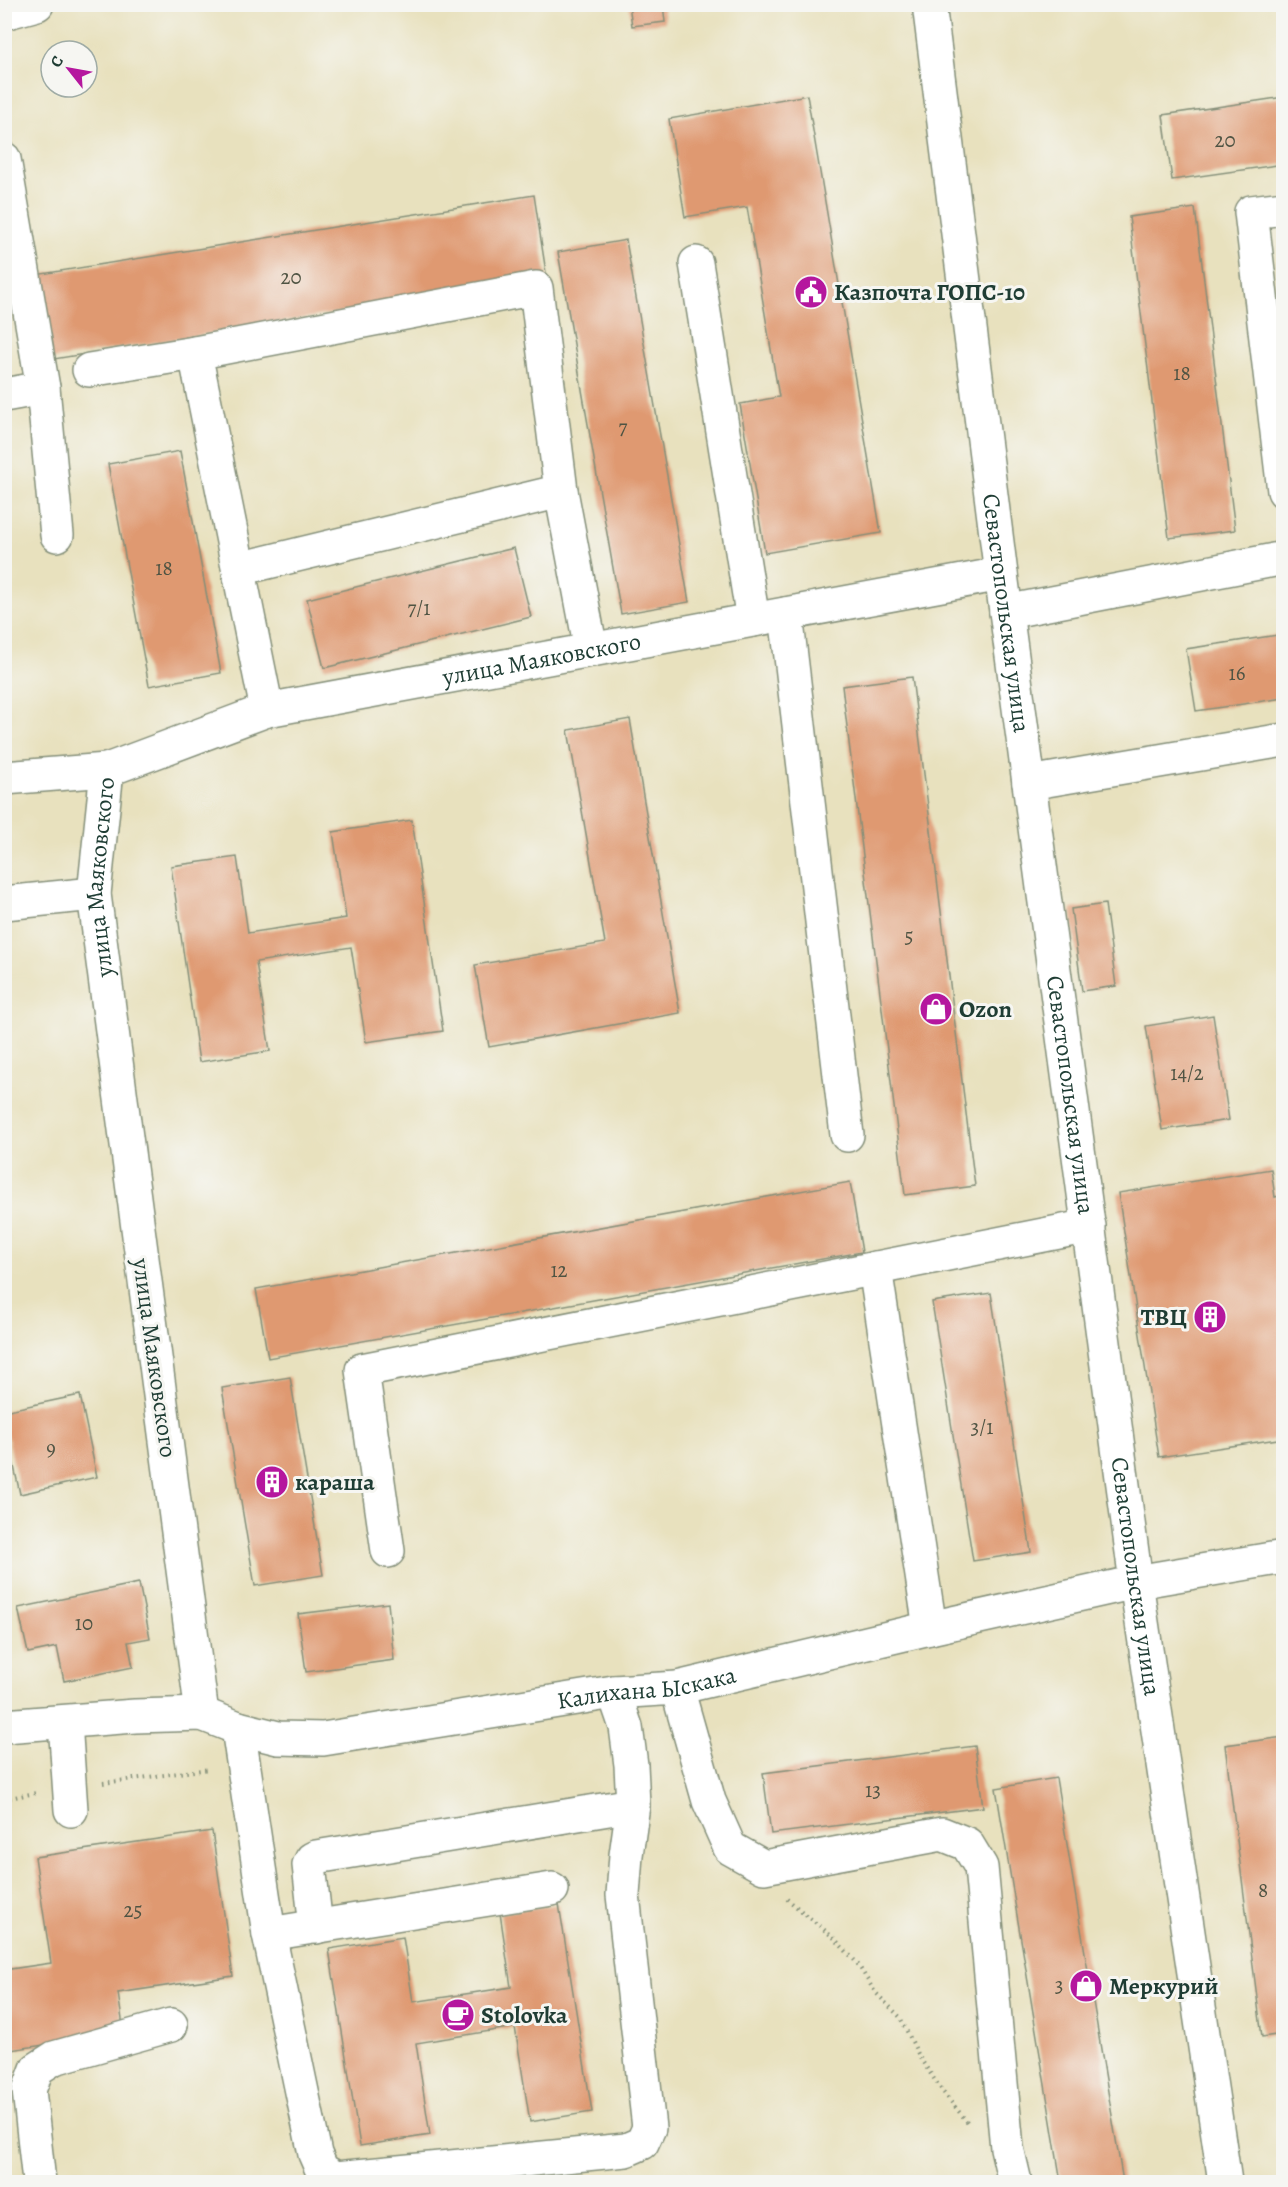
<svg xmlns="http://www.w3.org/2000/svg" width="1288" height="2187" font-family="Alegreya,serif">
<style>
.building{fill:#df9971}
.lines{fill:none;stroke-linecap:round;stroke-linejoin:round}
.minor-casing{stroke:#848f79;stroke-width:36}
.path{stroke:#848f79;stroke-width:4;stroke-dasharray:1.5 4.5;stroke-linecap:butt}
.minor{stroke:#fff;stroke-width:33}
.labels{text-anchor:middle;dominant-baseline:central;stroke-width:6;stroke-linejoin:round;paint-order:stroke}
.number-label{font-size:21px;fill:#4f5443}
.poi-label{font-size:24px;font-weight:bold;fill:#1f3d34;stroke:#f6f6f2;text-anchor:start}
.street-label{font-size:24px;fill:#1f3d34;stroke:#f6f6f2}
</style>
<rect width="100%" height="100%" fill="#f6f6f2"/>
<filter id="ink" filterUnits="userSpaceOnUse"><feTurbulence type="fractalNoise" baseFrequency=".0167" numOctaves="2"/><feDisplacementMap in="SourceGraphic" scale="12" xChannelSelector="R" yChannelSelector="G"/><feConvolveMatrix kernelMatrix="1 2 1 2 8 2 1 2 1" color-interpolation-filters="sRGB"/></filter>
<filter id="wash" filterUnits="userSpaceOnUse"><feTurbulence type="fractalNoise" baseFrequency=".008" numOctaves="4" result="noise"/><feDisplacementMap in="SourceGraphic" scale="24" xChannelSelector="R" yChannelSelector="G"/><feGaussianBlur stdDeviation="1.35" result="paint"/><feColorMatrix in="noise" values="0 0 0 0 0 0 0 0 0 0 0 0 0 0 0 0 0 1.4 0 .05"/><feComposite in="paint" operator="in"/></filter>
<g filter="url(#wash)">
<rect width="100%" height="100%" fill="#e8e1be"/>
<g id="blocks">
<g class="building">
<path d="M629 4H663L665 22 632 26Z"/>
<path d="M807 95 881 533 765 553 740 404 779 397 747 207 685 217 669 119Z"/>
<path d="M1284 97V164L1172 180 1163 115Z"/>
<path d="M534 195 547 279 48 360 35 275Z"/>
<path d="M1195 208 1235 530 1169 538 1129 217Z"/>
<path d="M626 240 689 602 621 614 558 252Z"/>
<path d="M180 451 221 673 149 686 108 464Z"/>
<path d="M514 548 531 617 324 668 307 599Z"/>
<path d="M1284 634V698L1196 711 1186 649Z"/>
<path d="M912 677 975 1186 905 1195 842 686Z"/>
<path d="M630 719 680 1013 489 1047 475 965 605 943 568 730Z"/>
<path d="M412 820 443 1031 366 1042 351 947 256 962 270 1051 199 1062 171 866 237 857 248 933 346 918 333 832Z"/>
<path d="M1105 904 1116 986 1082 991 1071 909Z"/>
<path d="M1213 1015 1229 1120 1162 1130 1146 1026Z"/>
<path d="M1271 1169 1275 1197 1284 1195V1438L1159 1457 1118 1193Z"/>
<path d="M850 1182 862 1252 268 1358 256 1289Z"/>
<path d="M991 1293 1031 1552 973 1561 932 1302Z"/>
<path d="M290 1377 323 1575 255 1586 222 1388Z"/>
<path d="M80 1395 97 1477 20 1494 4 1420V1411Z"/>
<path d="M139 1583 150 1638 128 1642 133 1667 64 1681 57 1647 28 1653 18 1608Z"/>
<path d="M388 1603 394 1660 306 1672 298 1614Z"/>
<path d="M1284 1737V2034L1262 2037 1225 1745Z"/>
<path d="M975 1746 983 1807 771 1834 763 1773Z"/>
<path d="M1056 1778 1123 2182H1061L996 1788Z"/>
<path d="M212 1831 233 1976 118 1993 124 2033 4 2051V1970L51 1963 35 1857Z"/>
<path d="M559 1904 592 2112 530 2122 515 2027 416 2043 430 2135 360 2146 329 1949 403 1937 413 2002 511 1987 500 1913Z"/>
</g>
</g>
</g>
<g filter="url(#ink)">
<use href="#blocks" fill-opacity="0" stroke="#848f79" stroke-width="1.5"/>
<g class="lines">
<g class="minor-casing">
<g id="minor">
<path id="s1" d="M929 4 1001 574 1136 1582 1225 2182"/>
<path d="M4 13 37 4"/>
<path d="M4 159 43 388 4 395"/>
<path d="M1284 208 1251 212 1284 491"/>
<path d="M696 263 753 620"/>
<path d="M89 370 195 353"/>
<path d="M43 388 57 535"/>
<path d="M239 569 561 491"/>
<path d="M1006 612 1284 558"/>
<path d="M786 614 847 1135"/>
<path d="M267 710 195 353 536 288 561 491 591 650"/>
<path d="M4 778 107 770"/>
<path d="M1029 783 1284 740"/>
<path d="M4 903 94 894"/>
<path d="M875 1268 930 1628"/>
<path d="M388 1551 362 1370 1089 1226"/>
<path d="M677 1688 709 1801 730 1848 764 1867 942 1834 967 1844 981 1867 1007 2148 1015 2182"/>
<path id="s2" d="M202 1714 94 894 107 770 267 710 1001 574"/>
<path d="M65 1722 71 1810"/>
<path id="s3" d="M4 1726 135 1716 202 1714 238 1728 278 1738 323 1739 614 1692 677 1688 930 1628 1136 1582 1284 1557"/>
<path d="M238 1728 269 1934 315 2154 322 2170 336 2178 626 2150 642 2143 649 2128 623 1895 626 1855 633 1805 631 1765 626 1727 614 1692"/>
<path d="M316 1927 309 1865 312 1859 316 1857 633 1805"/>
<path d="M269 1934 552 1889"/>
<path d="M39 2182 29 2090 37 2069 54 2058 171 2025"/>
</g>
</g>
<g class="path">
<path d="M103 1783 209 1769"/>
<path d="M4 1799 36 1793"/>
<path d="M787 1899 834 1938 857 1963 875 1992 900 2017 920 2058 943 2092 969 2124"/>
</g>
<use href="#minor" class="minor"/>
</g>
</g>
<defs>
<g id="civic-disc" transform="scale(1.725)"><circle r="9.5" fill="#b5179e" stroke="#f6f6f2"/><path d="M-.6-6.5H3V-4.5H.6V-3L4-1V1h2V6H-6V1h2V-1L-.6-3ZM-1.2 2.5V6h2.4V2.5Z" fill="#fff"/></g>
<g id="shop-disc" transform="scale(1.725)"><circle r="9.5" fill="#b5179e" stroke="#f6f6f2"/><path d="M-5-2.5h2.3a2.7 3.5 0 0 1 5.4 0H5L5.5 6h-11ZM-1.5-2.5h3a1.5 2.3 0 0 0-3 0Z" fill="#fff"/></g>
<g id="building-disc" transform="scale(1.725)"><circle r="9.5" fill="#b5179e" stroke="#f6f6f2"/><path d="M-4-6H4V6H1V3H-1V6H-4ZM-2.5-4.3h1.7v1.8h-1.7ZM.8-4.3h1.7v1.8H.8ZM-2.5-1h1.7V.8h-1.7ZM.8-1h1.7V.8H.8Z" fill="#fff"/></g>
<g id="cafe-disc" transform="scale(1.725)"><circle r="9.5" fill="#b5179e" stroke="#f6f6f2"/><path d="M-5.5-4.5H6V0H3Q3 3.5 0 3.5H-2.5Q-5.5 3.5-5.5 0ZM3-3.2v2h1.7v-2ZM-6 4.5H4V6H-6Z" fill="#fff"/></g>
</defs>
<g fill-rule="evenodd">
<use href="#civic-disc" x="811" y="292"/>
<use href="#shop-disc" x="936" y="1009"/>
<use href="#building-disc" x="1210" y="1317"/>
<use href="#building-disc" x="272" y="1482"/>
<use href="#shop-disc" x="1086" y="1986"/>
<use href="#cafe-disc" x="458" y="2015"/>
</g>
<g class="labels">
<g class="number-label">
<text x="1225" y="140">20</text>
<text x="291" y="277">20</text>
<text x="1182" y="373">18</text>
<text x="623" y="427">7</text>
<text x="164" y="568">18</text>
<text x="419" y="608">7/1</text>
<text x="1237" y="673">16</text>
<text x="909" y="936">5</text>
<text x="1187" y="1073">14/2</text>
<text x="559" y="1270">12</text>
<text x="982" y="1427">3/1</text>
<text x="51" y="1448">9</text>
<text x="84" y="1623">10</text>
<text x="873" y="1790">13</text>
<text x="1263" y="1890">8</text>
<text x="133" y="1910">25</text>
<text x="1059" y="1985">3</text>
</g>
<g class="poi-label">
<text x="834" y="292">Казпочта ГОПС-10</text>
<text x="959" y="1009">Ozon</text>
<text x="1187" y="1317" text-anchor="end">ТВЦ</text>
<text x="295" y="1482">караша</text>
<text x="1109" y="1986">Меркурий</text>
<text x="481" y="2015">Stolovka</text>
</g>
<g class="street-label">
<text stroke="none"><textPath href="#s1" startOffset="614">Севастопольская улица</textPath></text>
<text stroke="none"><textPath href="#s2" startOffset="1402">улица Маяковского</textPath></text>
<text stroke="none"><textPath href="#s2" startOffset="844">улица Маяковского</textPath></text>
<text stroke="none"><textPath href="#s1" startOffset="1100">Севастопольская улица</textPath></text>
<text transform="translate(155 1358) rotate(82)">улица Маяковского</text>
<text stroke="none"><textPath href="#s1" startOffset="1586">Севастопольская улица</textPath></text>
<text stroke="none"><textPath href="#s3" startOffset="651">Калихана Ыскака</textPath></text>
</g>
</g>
<rect width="1288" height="2187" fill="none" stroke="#f6f6f2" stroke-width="24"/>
<g transform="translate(69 69) rotate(301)"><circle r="28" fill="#f6f6f2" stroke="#a0aca6" stroke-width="1.5"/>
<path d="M0-4.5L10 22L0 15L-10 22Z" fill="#b5179e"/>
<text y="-9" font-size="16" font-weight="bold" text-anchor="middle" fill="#1f3d34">С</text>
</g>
</svg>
